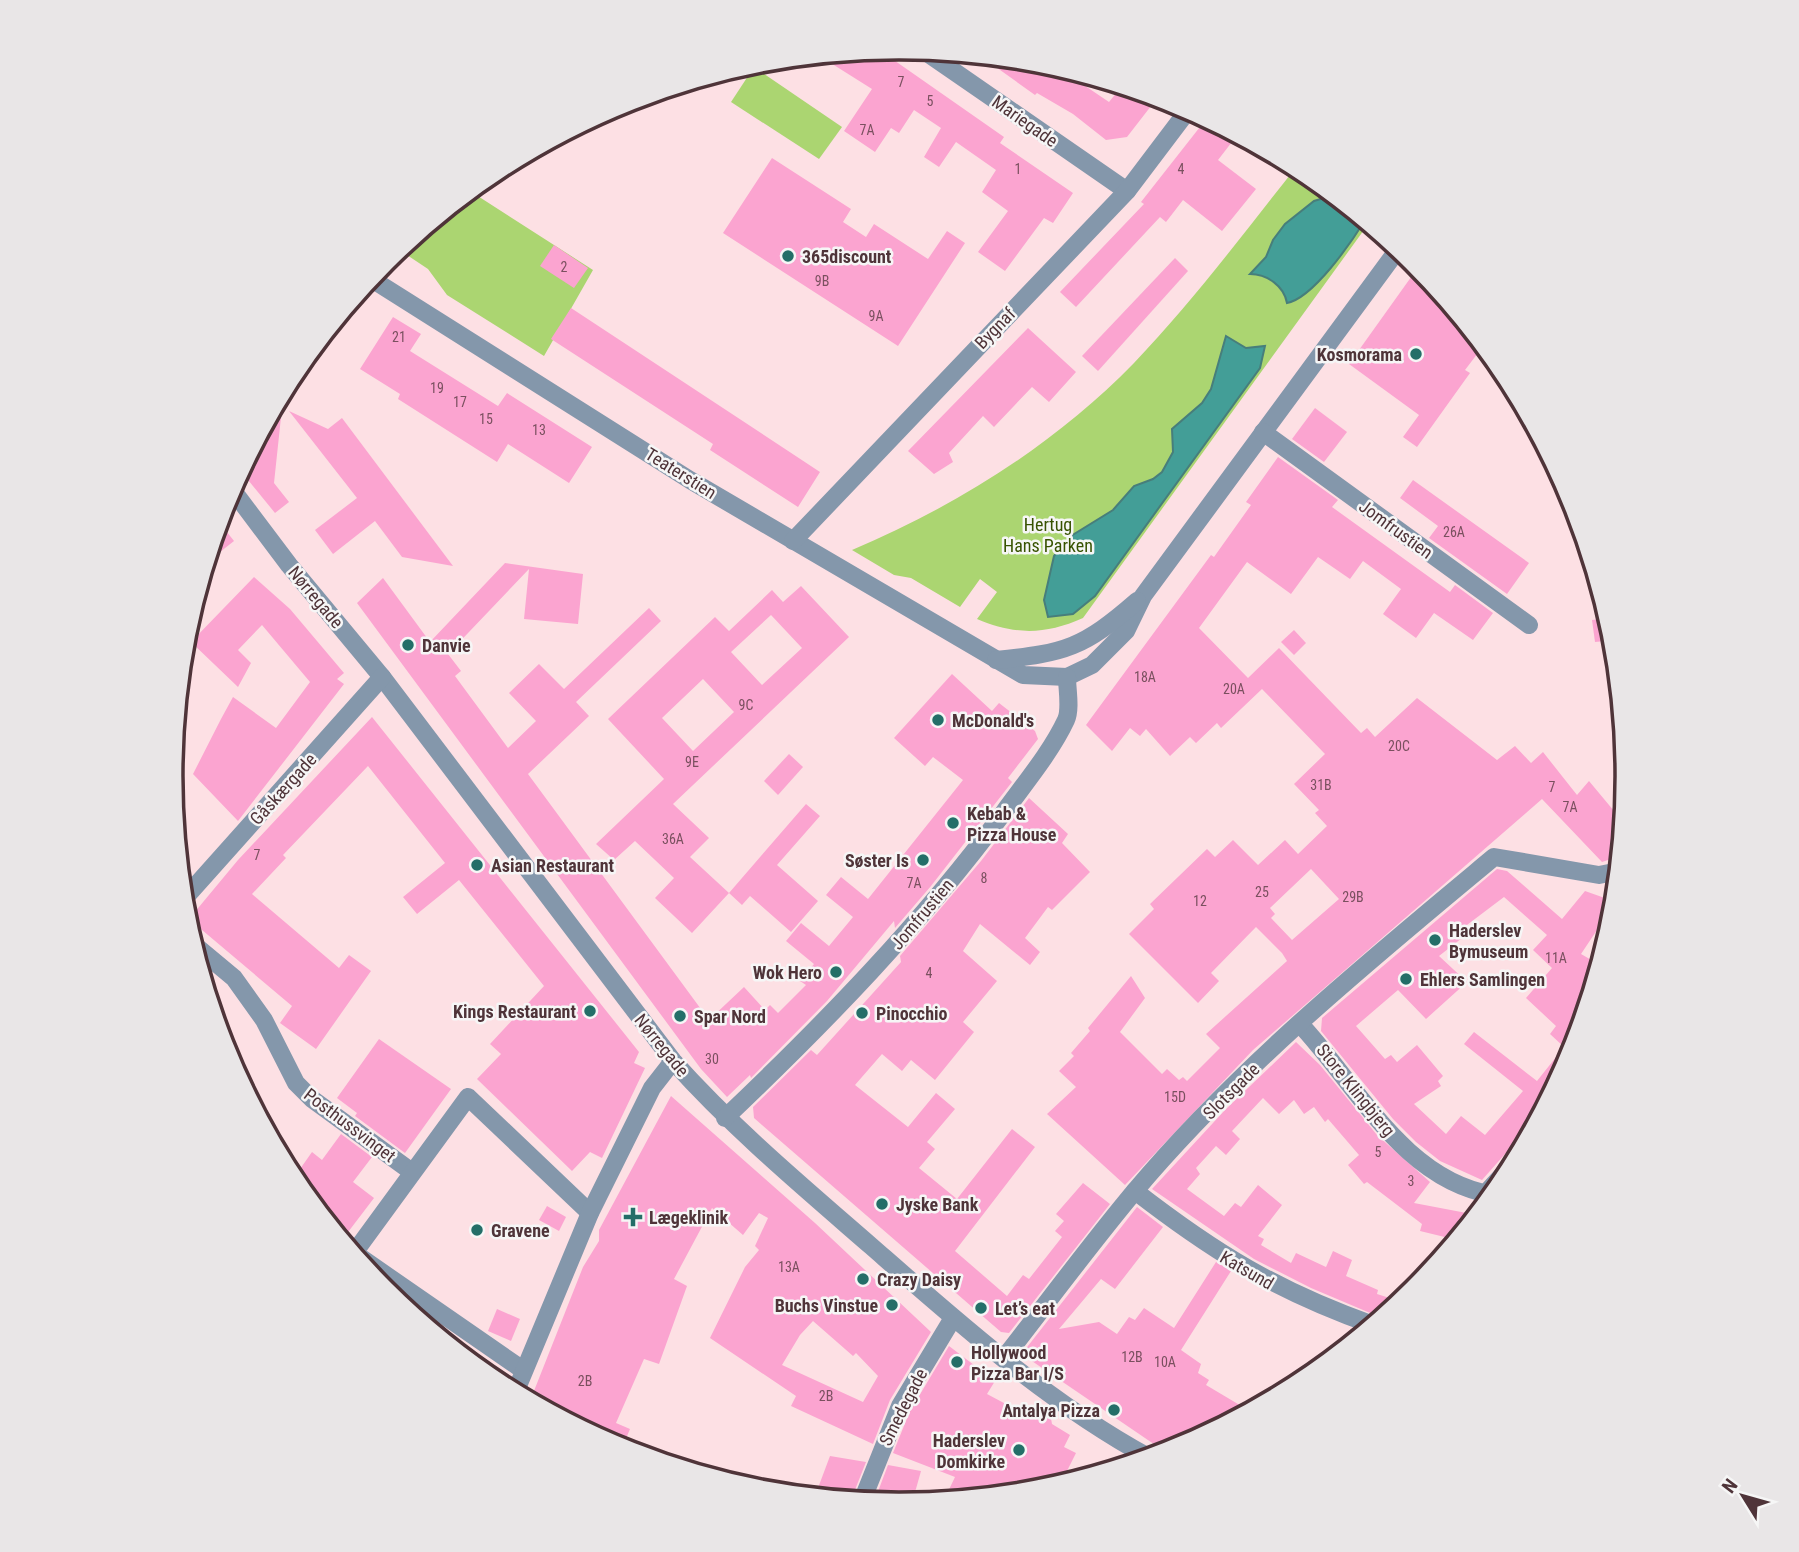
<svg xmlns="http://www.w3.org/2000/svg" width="1799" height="1552" font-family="'Roboto Condensed',sans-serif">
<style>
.green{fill:#abd571}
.water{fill:#439e97;stroke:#477e7b;stroke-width:2}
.building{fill:#fba4d0;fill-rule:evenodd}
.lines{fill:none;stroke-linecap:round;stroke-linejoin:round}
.minor{stroke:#8497ab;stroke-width:18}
.poi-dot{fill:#246e68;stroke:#f6f6f6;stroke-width:2.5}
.labels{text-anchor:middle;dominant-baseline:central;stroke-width:5;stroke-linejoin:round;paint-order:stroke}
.number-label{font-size:14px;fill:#7a505f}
.street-label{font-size:18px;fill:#4f3439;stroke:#f6f6f6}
.poi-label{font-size:18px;font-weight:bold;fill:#4f3439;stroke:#f6f6f6;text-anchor:start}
.park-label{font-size:18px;fill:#375200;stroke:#f6f6f6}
.rim{fill:none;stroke:#4f3439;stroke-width:3.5}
</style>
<rect width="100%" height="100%" fill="#fde0e4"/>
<g class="green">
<path d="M754 67 842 127 819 159 731 102Z"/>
<path d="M1297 166 1369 223 1083 618C1045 635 1015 635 977 619L997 592 980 579 960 607 911 578 894 575 852 550C956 506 1054 445 1134 363 1193 301 1244 233 1297 166Z"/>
<path d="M470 191 593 270 544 356 447 295 428 269 398 249Z"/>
</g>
<g class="water">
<path d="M1334 195 1365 220C1351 243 1313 298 1287 303 1284 286 1267 274 1250 274L1266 257 1273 240 1285 224 1314 201Z"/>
<path d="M1226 336 1246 348 1265 346 1260 368 1095 596 1073 614 1048 617 1044 600 1054 556 1071 536 1113 510 1134 486 1153 479 1162 472 1173 452 1172 429 1202 403 1211 389Z"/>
</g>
<g class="building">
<path d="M878 49 1004 137 1000 143 1073 193 1053 223 1044 218 1005 271 978 252 1008 211 982 192 996 170 956 142 939 167 924 157 941 128 914 110 899 133 891 128 875 152 844 131 872 89 818 55Z"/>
<path d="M979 55 1042 61 1069 69 1066 73 1109 102 1122 86 1158 97 1127 137 1106 140 1073 114 1037 93 1035 95Z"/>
<path d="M1207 118 1235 138 1218 160 1256 189 1222 231 1183 200 1166 222 1160 217 1076 307 1060 292 1144 204 1141 202Z"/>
<path d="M772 158 851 209 843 222 866 237 874 224 928 259 947 231 965 243 898 346 723 233Z"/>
<path d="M554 245 588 268 574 288 540 266Z"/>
<path d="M1175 258 1188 271 1098 371 1082 356Z"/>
<path d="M1419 266 1484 345 1465 370 1470 373 1417 447 1403 437 1419 415 1349 364Z"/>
<path d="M571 308 820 472 798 507 710 450 713 444 551 339Z"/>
<path d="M393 317 421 334 410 351 498 406 507 393 592 447 569 483 508 444 497 462 398 399 400 394 360 369Z"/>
<path d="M1028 328 1076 372 1049 402 1032 387 994 427 983 416 949 453 953 462 934 474 908 451Z"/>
<path d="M284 389 274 483 289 502 275 513 244 475 246 460Z"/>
<path d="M1315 408 1347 432 1324 462 1292 439Z"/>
<path d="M289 411 328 429 342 418 453 566 402 557 375 521 333 554 315 530 357 498Z"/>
<path d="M1278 457 1338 500 1332 507 1450 592 1455 585 1493 613 1473 640 1434 613 1416 638 1383 614 1401 589 1363 561 1350 579 1318 557 1291 594 1247 562 1199 628 1248 678 1279 648 1361 733 1367 728 1375 737 1417 698 1497 760 1515 746 1531 763 1543 752 1577 795 1589 781 1624 823 1620 856 1602 862 1542 799 1253 1050 1125 1185 1047 1114 1076 1087 1059 1071 1074 1056 1071 1053 1090 1031 1088 1028 1131 976 1145 998 1120 1032 1162 1074 1167 1069 1179 1080 1183 1077 1187 1081 1220 1048 1206 1034 1287 961 1282 953 1256 927 1211 973 1219 981 1198 1003 1129 934 1154 909 1150 904 1207 849 1215 857 1233 840 1258 865 1285 840 1298 854 1327 826 1315 813 1319 810 1294 784 1325 754 1262 689 1221 728 1217 723 1196 743 1190 737 1170 756 1146 729 1140 736 1130 728 1112 751 1086 725 1211 555 1214 557 1251 505 1246 502ZM1311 869 1339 899 1292 940 1271 918 1275 914 1270 908Z"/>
<path d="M1413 480 1529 563 1507 594 1429 538 1438 526 1400 498Z"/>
<path d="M219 522 234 541 206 563 214 538Z"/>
<path d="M505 563 583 574 578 624 524 619 529 569 448 654 461 671 455 676 508 748 536 721 509 693 539 664 564 689 649 608 661 621 576 702 589 716 528 774 709 1020 744 987 765 1010 770 1005 778 1013 806 985 800 981 814 964 786 941 801 923 829 946 853 917 826 895 841 877 868 899 963 780 933 757 925 766 894 738 952 674 992 711 999 703 1035 731 1038 739 1008 778 1012 782 931 886 895 928 894 921 827 1001 751 1078 750 1075 727 1097 701 1069 357 603 383 578 430 642Z"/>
<path d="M254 577 290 609 344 673 337 679 344 684 238 821 193 774 221 719 233 697 276 728 310 682 262 625 238 650 251 663 238 687 191 642Z"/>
<path d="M801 586 849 637 673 804 709 838 690 857 729 893 692 933 655 898 674 878 635 841 614 860 596 844 664 779 608 719 715 617 729 631 772 590 783 602ZM771 615 802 648 762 685 731 652ZM703 679 734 712 693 751 662 718Z"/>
<path d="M1609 618 1615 640 1595 642 1592 620Z"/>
<path d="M1294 630 1306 643 1294 655 1281 642Z"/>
<path d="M372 717 639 1052 634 1063 645 1068 602 1158 590 1152 572 1171 477 1079 501 1054 490 1044 544 986 459 880 417 914 403 897 445 863 368 766 283 855 286 858 252 894 339 968 349 955 371 971 316 1049 280 1023 292 1006 189 919 238 860Z"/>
<path d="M789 754 803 767 778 795 764 781Z"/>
<path d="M1029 798 1068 834 1062 843 1090 872 1052 910 1048 907 1025 938 1040 952 1030 965 980 924 963 951 997 981 963 1022 974 1032 935 1080 911 1060 902 1071 882 1054 855 1085 908 1127 936 1093 955 1109 927 1142 935 1149 919 1168 957 1199 1012 1129 1035 1147 955 1251 1007 1296 1023 1275 1029 1279 1062 1237 1055 1231 1064 1221 1056 1214 1083 1183 1110 1204 1009 1333 1001 1332 754 1118 753 1107 811 1050 817 1055 901 962 900 956 981 861Z"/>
<path d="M806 804 820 816 777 865 818 901 791 932 750 896 742 905 729 893Z"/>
<path d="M1497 869 1507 871 1562 919 1585 891 1616 902 1613 922 1605 918 1581 954 1600 965 1573 1055 1542 1112 1482 1180 1440 1161 1416 1142 1393 1119 1321 1031 1322 1018ZM1504 897 1547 935 1533 950 1552 968 1526 998 1556 1026 1550 1034 1564 1047 1537 1081 1474 1032 1464 1044 1523 1091 1485 1135 1461 1116 1446 1134 1414 1104 1441 1086 1438 1081 1443 1076 1417 1045 1397 1062 1391 1055 1385 1059 1356 1026 1398 990 1426 1019 1467 982 1439 956 1462 938 1459 931Z"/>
<path d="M379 1039 451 1089 405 1153 355 1116 357 1113 337 1098Z"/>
<path d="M1296 1042 1320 1065 1377 1135 1430 1182 1414 1203 1477 1215 1457 1240 1420 1231 1422 1224 1367 1182 1364 1184 1348 1165 1359 1155 1328 1119 1325 1122 1314 1107 1304 1114 1294 1100 1279 1114 1263 1098 1232 1131 1240 1139 1226 1155 1216 1146 1196 1168 1200 1174 1187 1189 1224 1216 1235 1203 1241 1207 1258 1185 1282 1205 1258 1236 1264 1239 1261 1245 1291 1263 1296 1253 1326 1267 1333 1251 1352 1260 1346 1276 1378 1290 1377 1294 1402 1302 1382 1318 1311 1288 1254 1259 1152 1189 1225 1110Z"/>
<path d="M671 1096 815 1223 931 1332 890 1400 873 1444 791 1406 796 1396 710 1338 745 1267 759 1250 755 1246 768 1218 759 1213 743 1235 712 1208 674 1279 687 1286 659 1364 644 1359 616 1423 630 1429 622 1448 530 1401 583 1267 599 1241V1230ZM813 1321 853 1356 856 1353 878 1376 863 1402 782 1365 800 1335Z"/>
<path d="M341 1134 372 1157 353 1182 374 1198 342 1240 293 1179 312 1152 322 1160Z"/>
<path d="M547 1206 566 1217 559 1231 539 1220Z"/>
<path d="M1137 1207 1163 1227 1115 1289 1101 1279 1059 1329 1099 1322 1117 1334 1129 1317 1135 1320 1144 1308 1174 1328 1216 1262 1231 1271 1181 1350 1201 1364 1198 1373 1209 1380 1206 1385 1243 1407 1238 1418 1167 1453 1026 1357 1024 1351Z"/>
<path d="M497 1309 520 1319 511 1341 488 1331Z"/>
<path d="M949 1346 995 1381 987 1394 1021 1412 1034 1406 1050 1413 1052 1424 1070 1435 1064 1447 1076 1453 1060 1485 1041 1491 944 1500 955 1477 893 1453 910 1411Z"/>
<path d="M830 1456 866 1462 851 1500 815 1496Z"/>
<path d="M888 1465 921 1471 912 1503 874 1502Z"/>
</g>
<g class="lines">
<g class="minor">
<path d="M923 50 1127 191"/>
<path d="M370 278 690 480 1023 675 1067 677 1092 665 1126 631 1143 596 1399 248"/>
<path d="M1263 432 1529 625"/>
<path d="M231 488 289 565 382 677 673 1061C734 1129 802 1186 871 1246 959 1323 1047 1402 1150 1458"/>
<path d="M793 541 1127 191 1189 109"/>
<path d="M996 660C1066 653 1083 648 1137 601"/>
<path d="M183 900 382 677"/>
<path d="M192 943 234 978 264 1020 296 1083 312 1099 412 1172"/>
<path d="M1300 1024C1357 1085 1404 1181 1494 1195"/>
<path d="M725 1118C825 1023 921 924 1004 812 1025 783 1051 752 1066 720 1071 709 1067 689 1067 677"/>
<path d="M1135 1191C1215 1253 1277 1291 1373 1325"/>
<path d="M1485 1194 1518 1158"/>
<path d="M1004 1358C1047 1303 1089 1246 1134 1192 1239 1067 1369 961 1494 857L1599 875 1619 871"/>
<path d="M523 1370 354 1253 468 1097 590 1213"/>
<path d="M515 1393 590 1213 652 1088 673 1061"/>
<path d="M862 1501 900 1406 953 1318"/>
</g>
</g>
<g class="poi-dot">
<circle cx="788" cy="256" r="7"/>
<circle cx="1416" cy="354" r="7"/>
<circle cx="408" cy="645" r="7"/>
<circle cx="938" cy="720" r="7"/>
<circle cx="953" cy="823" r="7"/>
<circle cx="923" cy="860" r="7"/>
<circle cx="477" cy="865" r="7"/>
<circle cx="1435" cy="940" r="7"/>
<circle cx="836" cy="972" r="7"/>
<circle cx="1406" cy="979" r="7"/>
<circle cx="590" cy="1011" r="7"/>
<circle cx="862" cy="1013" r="7"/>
<circle cx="680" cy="1016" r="7"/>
<circle cx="882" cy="1204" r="7"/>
<path d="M629.5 1206.5h7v7h7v7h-7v7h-7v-7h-7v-7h7z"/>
<circle cx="477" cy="1230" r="7"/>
<circle cx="863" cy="1279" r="7"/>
<circle cx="892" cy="1305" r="7"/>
<circle cx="981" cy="1308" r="7"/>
<circle cx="957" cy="1362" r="7"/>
<circle cx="1114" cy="1410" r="7"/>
<circle cx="1019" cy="1450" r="7"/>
</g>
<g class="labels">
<g class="number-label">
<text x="901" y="82">7</text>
<text x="930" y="101">5</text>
<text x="867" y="130">7A</text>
<text x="1018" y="169">1</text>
<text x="1181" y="169">4</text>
<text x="564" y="267">2</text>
<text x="822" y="281">9B</text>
<text x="876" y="316">9A</text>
<text x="399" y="337">21</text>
<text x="437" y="388">19</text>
<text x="460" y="402">17</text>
<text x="486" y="419">15</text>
<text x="539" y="430">13</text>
<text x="1454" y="532">26A</text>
<text x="1145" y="677">18A</text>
<text x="1234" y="689">20A</text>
<text x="746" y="705">9C</text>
<text x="1399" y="746">20C</text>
<text x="692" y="762">9E</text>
<text x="1321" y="785">31B</text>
<text x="1552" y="787">7</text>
<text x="1570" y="807">7A</text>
<text x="673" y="839">36A</text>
<text x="257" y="855">7</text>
<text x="984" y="878">8</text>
<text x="914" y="883">7A</text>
<text x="1262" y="892">25</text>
<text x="1353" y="897">29B</text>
<text x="1200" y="901">12</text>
<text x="1556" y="958">11A</text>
<text x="929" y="973">4</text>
<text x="712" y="1059">30</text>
<text x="1175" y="1097">15D</text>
<text x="1378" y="1152">5</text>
<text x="1411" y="1181">3</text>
<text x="789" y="1267">13A</text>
<text x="1132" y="1357">12B</text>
<text x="1165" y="1362">10A</text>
<text x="585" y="1381">2B</text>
<text x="826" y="1396">2B</text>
</g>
<g class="street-label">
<text transform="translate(1025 121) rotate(35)">Mariegade</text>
<text transform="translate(995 328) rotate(-46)">Bygnaf</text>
<text transform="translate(681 473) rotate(32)">Teaterstien</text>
<text transform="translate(1396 529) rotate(36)">Jomfrustien</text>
<text transform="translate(316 597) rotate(50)">Nørregade</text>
<text transform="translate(283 789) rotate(-48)">Gåskærgade</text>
<text transform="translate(922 914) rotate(-50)">Jomfrustien</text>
<text transform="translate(662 1045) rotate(51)">Nørregade</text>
<text transform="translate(1356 1090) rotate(51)">Store Klingbjerg</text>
<text transform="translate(1231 1091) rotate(-45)">Slotsgade</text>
<text transform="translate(350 1125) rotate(37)">Posthussvinget</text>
<text transform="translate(1247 1270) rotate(30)">Katsund</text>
<text transform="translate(903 1407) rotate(-63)">Smedegade</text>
</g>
<g class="poi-label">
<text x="802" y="256">365discount</text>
<text x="1402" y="354" text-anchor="end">Kosmorama</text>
<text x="422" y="645">Danvie</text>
<text x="952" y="720">McDonald's</text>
<text x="967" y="813">Kebab &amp;<tspan x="967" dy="21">Pizza House</tspan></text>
<text x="909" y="860" text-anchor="end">Søster Is</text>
<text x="491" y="865">Asian Restaurant</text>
<text x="1449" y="930">Haderslev<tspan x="1449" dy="21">Bymuseum</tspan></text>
<text x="822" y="972" text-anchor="end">Wok Hero</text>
<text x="1420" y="979">Ehlers Samlingen</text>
<text x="576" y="1011" text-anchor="end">Kings Restaurant</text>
<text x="876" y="1013">Pinocchio</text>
<text x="694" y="1016">Spar Nord</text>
<text x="896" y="1204">Jyske Bank</text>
<text x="649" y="1217">Lægeklinik</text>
<text x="491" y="1230">Gravene</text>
<text x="877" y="1279">Crazy Daisy</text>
<text x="878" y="1305" text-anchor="end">Buchs Vinstue</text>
<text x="995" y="1308">Let’s eat</text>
<text x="971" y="1352">Hollywood<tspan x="971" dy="21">Pizza Bar I/S</tspan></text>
<text x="1100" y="1410" text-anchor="end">Antalya Pizza</text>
<text x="1005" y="1440" text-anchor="end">Haderslev<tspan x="1005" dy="21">Domkirke</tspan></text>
</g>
<g class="park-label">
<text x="1048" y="524">Hertug<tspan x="1048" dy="21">Hans Parken</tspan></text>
</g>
</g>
<path d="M0 0H1799V1552H0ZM183 776a716 716 0 1 1 1432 0a716 716 0 1 1-1432 0Z" fill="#e9e6e7" fill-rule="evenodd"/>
<path class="rim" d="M183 776a716 716 0 1 1 1432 0a716 716 0 1 1-1432 0Z"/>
<g transform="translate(1743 1496) rotate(307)" stroke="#f6f6f6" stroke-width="5" paint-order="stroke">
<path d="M0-5L12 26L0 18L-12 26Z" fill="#4f3439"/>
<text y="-10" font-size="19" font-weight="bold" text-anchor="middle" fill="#4f3439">N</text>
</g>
</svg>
